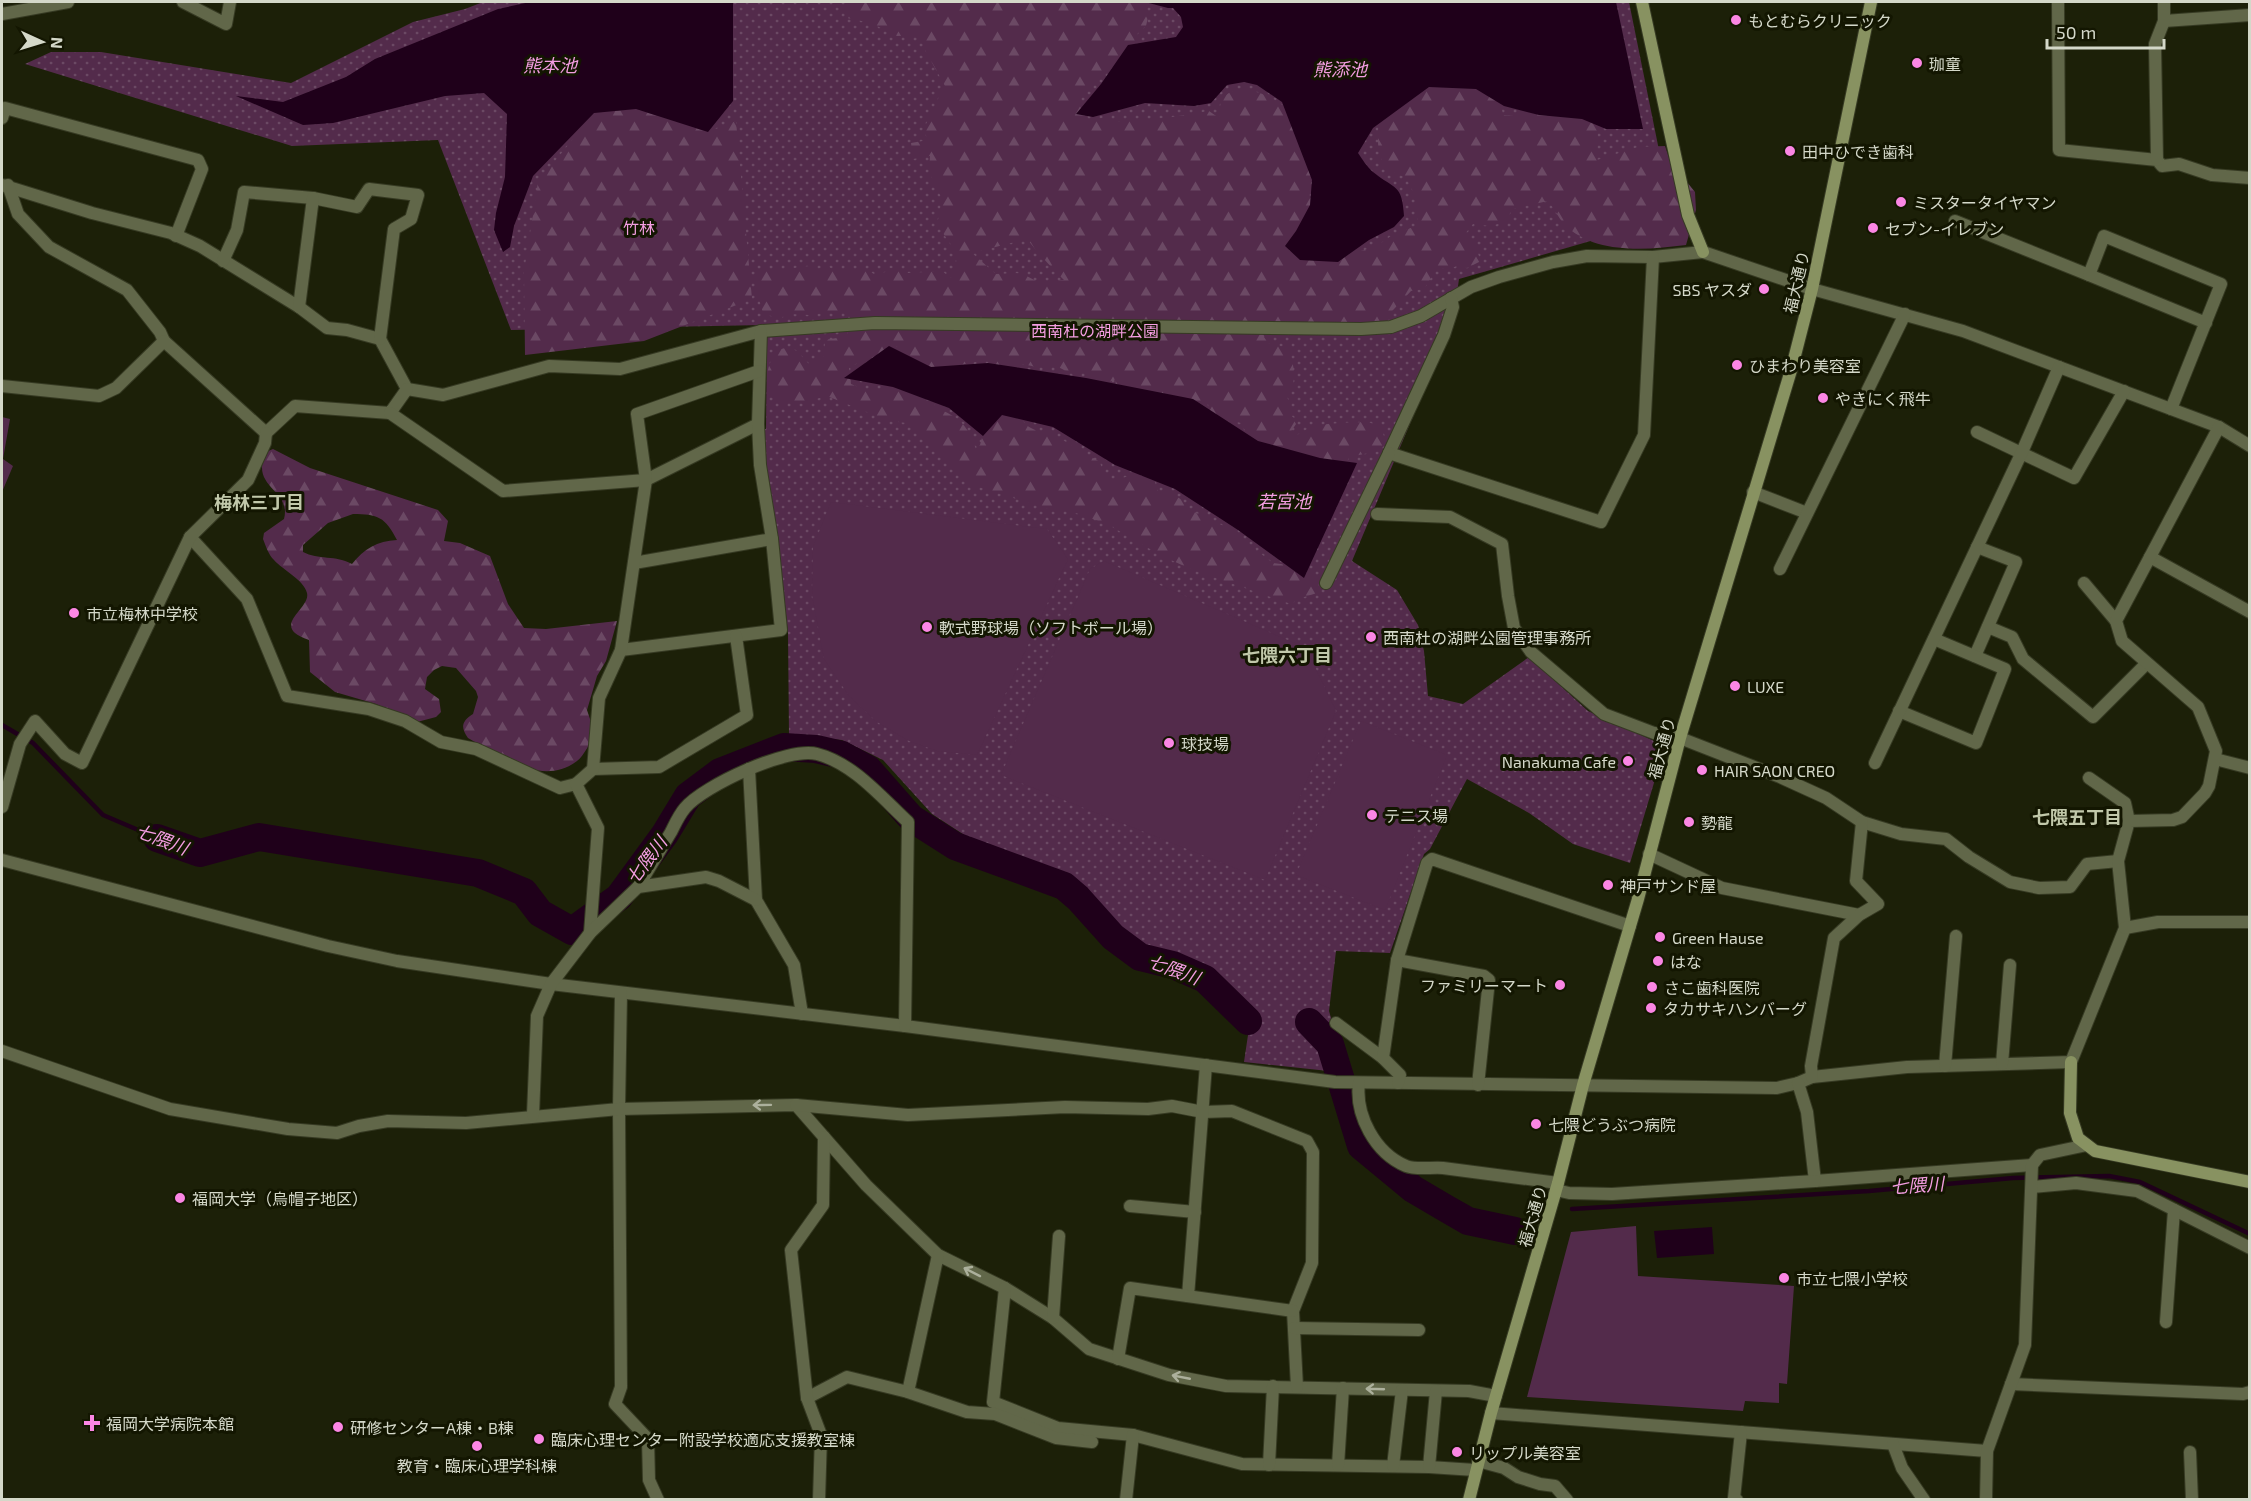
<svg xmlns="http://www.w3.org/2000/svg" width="2251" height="1501" font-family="'Exo 2','Noto Sans JP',sans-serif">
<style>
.green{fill:url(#green-dots)}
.forest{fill:url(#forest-firs);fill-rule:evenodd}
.pitch{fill:#532b4b}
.water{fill:#1f001a}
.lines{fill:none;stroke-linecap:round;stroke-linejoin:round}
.stream{stroke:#1f001a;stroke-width:4.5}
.river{stroke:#1f001a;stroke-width:28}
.street-casing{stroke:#363a23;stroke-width:14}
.secondary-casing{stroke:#363a23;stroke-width:14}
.street{stroke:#616749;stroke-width:12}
.secondary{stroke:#889261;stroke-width:12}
.oneway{stroke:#acb09c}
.poi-dot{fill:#fb86e4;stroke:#131601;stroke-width:2}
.labels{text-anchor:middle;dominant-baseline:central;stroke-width:6;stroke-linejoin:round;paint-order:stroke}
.poi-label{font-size:16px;fill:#d4d8c9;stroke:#131601;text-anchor:start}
.park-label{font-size:16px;fill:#f49ee1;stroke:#131601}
.street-label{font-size:16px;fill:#d4d8c9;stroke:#131601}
.water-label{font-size:18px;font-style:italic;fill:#f39de1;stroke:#131601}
.neighbourhood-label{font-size:18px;font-weight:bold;fill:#c1c8aa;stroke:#131601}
</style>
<defs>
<pattern id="green-dots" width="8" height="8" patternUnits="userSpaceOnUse" patternTransform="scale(1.5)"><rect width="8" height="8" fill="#532b4b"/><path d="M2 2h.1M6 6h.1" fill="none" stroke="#6b4964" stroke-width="1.8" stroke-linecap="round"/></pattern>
<pattern id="forest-firs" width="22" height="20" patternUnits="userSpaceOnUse" patternTransform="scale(1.5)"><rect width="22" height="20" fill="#532b4b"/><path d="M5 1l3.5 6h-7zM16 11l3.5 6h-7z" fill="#6b4964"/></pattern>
</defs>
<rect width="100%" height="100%" fill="#1c2008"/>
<path class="green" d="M483 2H1629L1678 244 1594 240 1459 279 1453 322 1352 561 1397 590 1418 625 1424 651 1428 696 1463 704 1529 657 1588 711 1665 746 1630 863 1573 844 1529 813 1467 779 1430 849 1424 854 1390 953 1336 951 1329 1011 1347 1073 1244 1062 1251 1015 1208 976 1142 955 1109 927 1081 889 986 849 932 814 883 760 842 740 789 735 788 633 779 547 777 548 762 429H766L767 325 511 330 438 140 292 146 25 64 51 52H101L291 83 413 22 465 9Z"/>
<g class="forest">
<path d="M847 2H1145L1148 17 1146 26 1138 33 1131 51 1110 63 1077 100 1087 112V122L1102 118 1113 122 1166 118 1209 111 1219 118C1220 113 1219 105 1222 100 1235 78 1274 96 1287 109 1297 119 1309 154 1315 168L1308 194 1314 203 1310 216 1300 223 1304 242 1339 257 1375 247 1391 236 1418 225 1416 198 1406 177C1372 168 1378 143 1379 114L1445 78 1499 93 1503 115 1514 116 1537 107 1598 122 1597 160 1638 147 1665 146 1670 161 1695 192 1696 210 1686 245C1647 250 1594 255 1564 224 1558 217 1554 208 1548 201L1512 209 1506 222 1490 226 1473 224 1465 234 1475 246 1481 261 1467 268 1457 266 1449 269 1435 268 1431 278 1424 289 1411 291 1377 327 1268 333 1264 337 1268 343 1288 348C1294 362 1298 384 1287 396L1290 406 1289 414 1298 421 1290 433 1297 435C1302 432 1308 428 1314 426 1323 424 1362 421 1371 423 1381 426 1386 436 1385 445L1379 451 1349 457 1345 467 1250 440 1241 423 1233 421 1223 426 1210 417 1208 404C1188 406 1164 403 1151 387L1141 394 1115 389 1116 379 1102 385 1088 371C1078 376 1064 371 1055 365L1036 367 1023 364C1009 371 998 373 986 360L938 369 901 358 897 346C879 357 866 357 849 368L851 384 863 389 883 391 891 380 934 399 935 407C960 418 967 424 976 449L980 445 985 427 997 413 1013 412 1029 427 1037 431 1051 433 1100 462 1104 477 1117 480 1142 471 1153 476 1158 491 1171 493 1182 500 1190 510 1226 527 1273 563 1296 566 1319 581 1317 593 1301 598 1291 604 1193 570 1162 556 1107 524 1070 511 1048 509 970 484 962 479 922 434 907 423 889 421 827 396 804 402 778 401C762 383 766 371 775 351L788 347 797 351 809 364 824 356 825 340 848 336 845 310 809 315 791 314 779 319 763 313 755 285 758 273 772 269 787 270 799 267 810 266 818 269 827 266 836 271 867 270 874 274H882L890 268 908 273 942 271 951 278C964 255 950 244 937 225L942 199 929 172 930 156 913 159 911 143 928 140 923 129C932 115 936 100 945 86L926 52 923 35 897 36 871 23 847 18ZM1027 239C1039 254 1051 267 1064 280L1038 282 1021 273 996 274 972 253Z"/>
<path d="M636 109 708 132 736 121 752 299 644 341 525 355 524 272 538 182 594 113Z"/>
<path d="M273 449 310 468 438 510 448 521 444 541 460 543 490 556 508 604 524 628 546 629 617 621 606 661 597 676 587 710 595 734C590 742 584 756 577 761 542 788 499 755 468 738 460 727 462 721 473 714L478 697 476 691 456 668 442 666 434 670 427 677 425 689 439 699 441 712 436 717 417 722 376 704 335 692 310 672 309 640C268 626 311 609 307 593 304 580 283 570 274 560 268 554 266 546 263 539L264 533 284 519C292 489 249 488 266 452ZM353 514C378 514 385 517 397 540 377 541 364 549 352 564 336 555 318 560 303 552V545L328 523Z"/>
</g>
<g class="pitch">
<path d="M2 417 10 419 3 459 13 466 2 492Z"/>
<path d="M831 502 1047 529 1068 559 977 755 937 751 909 741 877 722 849 696 824 659 812 595 813 547Z"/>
<path d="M1104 561 1306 648 1336 711 1265 880 1001 775 1090 569Z"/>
<path d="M1361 721 1447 755 1385 910 1296 875Z"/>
<path d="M1636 1226 1638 1276 1794 1286 1787 1384 1779 1383V1403L1745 1401 1743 1411 1527 1397 1571 1232Z"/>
</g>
<g class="water">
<path d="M530 2H733V101L708 132 636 109 594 113 533 176 514 226 510 247 503 252 494 230 496 213 505 177 507 114 484 93 445 96 333 123 303 125 236 96 283 102 346 77 375 59 498 9Z"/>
<path d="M1145 2H1616L1643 129H1606L1582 119 1539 115 1504 106 1476 89 1429 87 1373 128 1358 153C1362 159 1367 167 1373 172 1395 190 1402 183 1404 216L1394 227 1369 240 1338 262 1300 260 1285 246 1296 231 1310 205 1312 180 1282 102 1257 85 1244 82 1227 85 1211 103 1194 106 1145 103 1093 117 1076 114 1101 84 1128 45 1176 37 1183 27 1181 17 1173 8H1168Z"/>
<path d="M889 346 931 367 988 363 1086 378 1193 399 1258 441 1320 458 1357 463 1304 578 1238 530 1175 489 1115 465 1053 427 1002 415 983 436 949 408 893 387 844 378Z"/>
<path d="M1712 1227 1714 1254 1657 1258 1654 1231Z"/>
</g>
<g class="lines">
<g class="stream">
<path d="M2 725 33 743 103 815 157 838"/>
<path d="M1572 1209 1869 1191 2013 1178 2109 1176 2140 1182 2250 1234"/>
</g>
<g class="river">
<path d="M157 838 200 853 259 837 478 873 524 892 540 913 572 931 619 897 665 834 688 796 720 772 784 747 816 749 842 755 868 769 911 818 955 846 1064 886 1078 898 1113 937 1140 957 1173 965 1205 979 1248 1021"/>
<path d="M1309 1022 1330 1044 1361 1146 1413 1189 1447 1209 1468 1221 1515 1231"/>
</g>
<g class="street-casing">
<g id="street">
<path d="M183 2 226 24 230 2"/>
<path d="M2058 2 2059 150 2157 160 2162 166 2179 164 2212 175 2250 178"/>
<path d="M2 14 68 2"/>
<path d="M2164 21 2250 15"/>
<path d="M2 118 5 108 198 160 202 169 176 236"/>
<path d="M2157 160 2155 44 2164 21V2"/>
<path d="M2 185 92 213 171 233 200 246 299 307 327 328 347 330 380 339 407 389 443 395 549 366 620 369 761 331 875 323 1361 329 1391 327 1421 316 1471 287 1499 277 1553 262 1587 256 1653 257 1703 252 1812 289 1963 331 2219 427 2250 446"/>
<path d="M8 185 18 214 49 247 127 290 160 332 164 341"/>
<path d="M1955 221 2089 275"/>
<path d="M223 261 237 230 244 192 313 198 357 207 369 189 418 195 411 219 394 229 380 339"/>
<path d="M1451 298 1453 307 1444 335 1389 453 1601 522 1644 435 1653 257"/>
<path d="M299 307 313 198"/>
<path d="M2 386 99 396 116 388 164 341 266 433 295 406 390 413 407 389"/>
<path d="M2171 409 2221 284 2104 236 2089 275 2206 323"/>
<path d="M390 413 503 491 646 480 758 424"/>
<path d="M1977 432 2074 478 2124 391"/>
<path d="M1753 492 1807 513"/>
<path d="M1377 514 1450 517 1502 544 1508 596 1514 628 1531 652 1604 714 1654 733 1680 738 1780 777 1826 798 1862 822 1901 834 1946 839 1969 857 2010 882 2039 888 2070 887 2087 864 2118 861"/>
<path d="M190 537 247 599 287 696 369 709 405 721 441 742 476 749 560 788 576 784"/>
<path d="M2150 557 2250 612"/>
<path d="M634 563 772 539"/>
<path d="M1780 569 1905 314"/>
<path d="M1326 583 1389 453"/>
<path d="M2084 583 2116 621"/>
<path d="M1988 627 2012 637 2023 659 2093 717 2146 664"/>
<path d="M621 650 781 630 772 539 760 465 758 424 761 331"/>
<path d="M1975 656 2016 562 1977 547"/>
<path d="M1899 711 1976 743 2005 669 1934 639"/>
<path d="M2215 759 2250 768"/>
<path d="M1875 763 2022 452 2059 367"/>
<path d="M593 769 659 767 747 715 736 636"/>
<path d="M749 769 756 900 794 965 802 1014"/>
<path d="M2089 778 2125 803 2129 821"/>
<path d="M2 807 20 744 35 721 65 754 82 763 190 537 248 480 265 443 266 433"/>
<path d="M1649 854 1722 888 1859 915"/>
<path d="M2 860 328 946 397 961 551 984 905 1026 1335 1082 1777 1088 1798 1083 1812 1077 1907 1067 2071 1062 2125 928 2118 861 2129 821 2173 820 2182 817 2205 793 2209 786 2216 751 2198 707 2122 641 2116 621 2219 427"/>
<path d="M638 887C649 869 660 850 671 832 675 824 679 815 685 808 703 786 789 746 817 754 853 763 882 798 908 822L905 1026"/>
<path d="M2125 928 2158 922H2250"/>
<path d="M590 933 598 828 576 784 593 769 599 698 621 650 646 480 637 414 759 371"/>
<path d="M1397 960 1484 976 1489 980 1478 1085"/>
<path d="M621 993 619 1109 621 1387 615 1404 648 1439 649 1480 658 1500"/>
<path d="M1336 1023 1383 1058"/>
<path d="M2 1051 170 1109 288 1129 337 1133 359 1126 388 1121 466 1123 619 1109 796 1105 866 1185 938 1255 1005 1288 1053 1318 1089 1349 1169 1375 1226 1386 1469 1391 1496 1396"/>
<path d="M2002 1064 2010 965"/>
<path d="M1945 1066 1956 936"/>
<path d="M1812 1077 1811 1066 1834 938 1859 915 1878 904 1856 881 1862 822"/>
<path d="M1359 1083C1355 1115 1375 1153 1406 1166 1416 1170 1432 1167 1443 1168 1482 1173 1520 1178 1558 1183"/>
<path d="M1398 1083 1400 1075 1383 1058 1397 960 1427 863 1432 859 1630 926"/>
<path d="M1798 1083 1807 1112 1815 1181 2032 1165"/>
<path d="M796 1105 908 1115 1065 1107 1148 1109 1172 1106 1203 1112 1232 1111 1307 1141 1313 1152 1312 1263 1293 1311 1297 1387"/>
<path d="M533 1115 537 1016 551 984 590 933 638 887 706 877 719 881 756 900"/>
<path d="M2032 1187 2076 1183 2137 1191 2250 1248"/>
<path d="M1556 1190 1569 1193 1612 1194 1815 1181"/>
<path d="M1130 1206 1195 1212"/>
<path d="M1005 1288 993 1402 1058 1428 1133 1435 1242 1464 1429 1467 1475 1470"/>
<path d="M1188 1296 1206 1065"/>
<path d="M1053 1318 1059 1236"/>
<path d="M2166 1322 2174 1210"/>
<path d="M1294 1328 1419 1330"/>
<path d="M1118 1359 1130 1288 1293 1311"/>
<path d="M2011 1384 2243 1394 2250 1392"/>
<path d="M908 1392 938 1255"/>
<path d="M807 1398 847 1377 908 1392 967 1412 995 1414 1056 1438 1092 1442"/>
<path d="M1491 1413 1987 1451"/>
<path d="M1893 1444 1902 1468 1924 1500"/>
<path d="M2190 1452 2192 1500"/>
<path d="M1478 1461 1504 1468 1518 1477 1540 1484 1555 1486 1567 1500"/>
<path d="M1269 1465 1273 1386"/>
<path d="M1338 1465 1343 1388"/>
<path d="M1393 1466 1402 1390"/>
<path d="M1429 1467 1436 1391"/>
<path d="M819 1500 821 1435 807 1398 791 1250 823 1205 824 1137"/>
<path d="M1126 1500 1133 1435"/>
<path d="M1737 1500 1734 1498 1741 1432"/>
<path d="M1986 1500 1987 1451 2025 1345 2032 1165 2040 1155 2087 1145"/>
</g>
</g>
<g class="secondary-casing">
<g id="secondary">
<path d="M1642 2 1688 215 1703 252"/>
<path d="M2071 1062 2070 1113 2078 1138 2095 1151 2250 1182"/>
<path d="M1469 1500 1491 1413 1558 1183 1583 1085 1638 899 1680 738 1792 367 1812 289 1871 2"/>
</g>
</g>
<use href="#street" class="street"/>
<use href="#secondary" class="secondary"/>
</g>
<defs><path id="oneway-shaft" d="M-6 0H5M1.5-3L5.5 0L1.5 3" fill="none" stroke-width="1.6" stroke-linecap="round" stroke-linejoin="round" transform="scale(1.5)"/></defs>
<g class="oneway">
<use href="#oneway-shaft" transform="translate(762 1105) rotate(179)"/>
<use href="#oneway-shaft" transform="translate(972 1272) rotate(-153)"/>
<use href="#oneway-shaft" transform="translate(1181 1377) rotate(-169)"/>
<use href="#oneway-shaft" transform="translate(1375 1389) rotate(-178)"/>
</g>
<g class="poi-dot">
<circle cx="1736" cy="20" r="6"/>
<circle cx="1917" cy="63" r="6"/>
<circle cx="1790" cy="151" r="6"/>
<circle cx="1901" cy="202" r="6"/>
<circle cx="1873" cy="228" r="6"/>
<circle cx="1764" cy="289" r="6"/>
<circle cx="1737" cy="365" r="6"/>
<circle cx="1823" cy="398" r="6"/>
<circle cx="74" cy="613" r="6"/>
<circle cx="927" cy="627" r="6"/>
<circle cx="1371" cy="637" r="6"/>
<circle cx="1735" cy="686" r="6"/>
<circle cx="1169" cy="743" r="6"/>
<circle cx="1628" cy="761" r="6"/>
<circle cx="1702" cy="770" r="6"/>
<circle cx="1372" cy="815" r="6"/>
<circle cx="1689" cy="822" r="6"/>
<circle cx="1608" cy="885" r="6"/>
<circle cx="1660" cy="937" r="6"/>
<circle cx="1658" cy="961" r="6"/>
<circle cx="1560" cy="985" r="6"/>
<circle cx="1652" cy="987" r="6"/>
<circle cx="1651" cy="1008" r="6"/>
<circle cx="1536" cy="1124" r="6"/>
<circle cx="180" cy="1198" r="6"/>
<circle cx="1784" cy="1278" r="6"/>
<path d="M89 1414h6v6h6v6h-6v6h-6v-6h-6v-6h6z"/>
<circle cx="338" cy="1427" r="6"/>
<circle cx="539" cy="1439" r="6"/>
<circle cx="477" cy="1446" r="6"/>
<circle cx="1457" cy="1452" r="6"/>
</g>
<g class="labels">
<g class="poi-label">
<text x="1748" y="20">もとむらクリニック</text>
<text x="1929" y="63">珈童</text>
<text x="1802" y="151">田中ひでき歯科</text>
<text x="1913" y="202">ミスタータイヤマン</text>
<text x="1885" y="228">セブン-イレブン</text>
<text x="1752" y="289" text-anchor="end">SBS ヤスダ</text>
<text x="1749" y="365">ひまわり美容室</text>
<text x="1835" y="398">やきにく飛牛</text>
<text x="86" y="613">市立梅林中学校</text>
<text x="939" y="627">軟式野球場（ソフトボール場）</text>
<text x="1383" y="637">西南杜の湖畔公園管理事務所</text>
<text x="1747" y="686">LUXE</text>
<text x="1181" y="743">球技場</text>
<text x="1616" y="761" text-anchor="end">Nanakuma Cafe</text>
<text x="1714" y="770">HAIR SAON CREO</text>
<text x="1384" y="815">テニス場</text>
<text x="1701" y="822">勢龍</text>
<text x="1620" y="885">神戸サンド屋</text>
<text x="1672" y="937">Green Hause</text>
<text x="1670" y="961">はな</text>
<text x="1548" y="985" text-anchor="end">ファミリーマート</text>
<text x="1664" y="987">さこ歯科医院</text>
<text x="1663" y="1008">タカサキハンバーグ</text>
<text x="1548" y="1124">七隈どうぶつ病院</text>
<text x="192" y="1198">福岡大学（烏帽子地区）</text>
<text x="1796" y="1278">市立七隈小学校</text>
<text x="106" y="1423">福岡大学病院本館</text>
<text x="350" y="1427">研修センターA棟・B棟</text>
<text x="551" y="1439">臨床心理センター附設学校適応支援教室棟</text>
<text x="1469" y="1452">リップル美容室</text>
<text x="477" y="1465" text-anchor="middle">教育・臨床心理学科棟</text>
</g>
<g class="park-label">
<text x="639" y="227">竹林</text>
<text x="1095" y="330">西南杜の湖畔公園</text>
</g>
<g class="street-label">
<text transform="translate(1796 282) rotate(-77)">福大通り</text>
<text transform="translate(1661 748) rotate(-75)">福大通り</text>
<text transform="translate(1532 1216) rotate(-74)">福大通り</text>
</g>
<g class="water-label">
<text x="550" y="65">熊本池</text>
<text x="1340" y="69">熊添池</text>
<text x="1284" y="501">若宮池</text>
<text transform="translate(162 839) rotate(21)">七隈川</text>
<text transform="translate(646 860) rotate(-53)">七隈川</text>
<text transform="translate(1174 969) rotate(20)">七隈川</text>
<text transform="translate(1917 1185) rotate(-4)">七隈川</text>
</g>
<g class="neighbourhood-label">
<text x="259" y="502">梅林三丁目</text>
<text x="1287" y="655">七隈六丁目</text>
<text x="2077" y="817">七隈五丁目</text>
</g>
</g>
<rect width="2251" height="1501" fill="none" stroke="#d4d8c9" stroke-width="6"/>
<g transform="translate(42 42) rotate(94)" stroke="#131601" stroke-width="4.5" paint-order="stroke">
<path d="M0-4.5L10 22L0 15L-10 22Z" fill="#d4d8c9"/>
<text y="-9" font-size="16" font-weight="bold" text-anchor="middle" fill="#d4d8c9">N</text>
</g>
<path d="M2047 39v9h117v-9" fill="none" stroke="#d4d8c9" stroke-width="3"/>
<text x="2056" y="39" font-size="18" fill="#d4d8c9" stroke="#131601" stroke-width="4.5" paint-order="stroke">50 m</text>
</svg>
